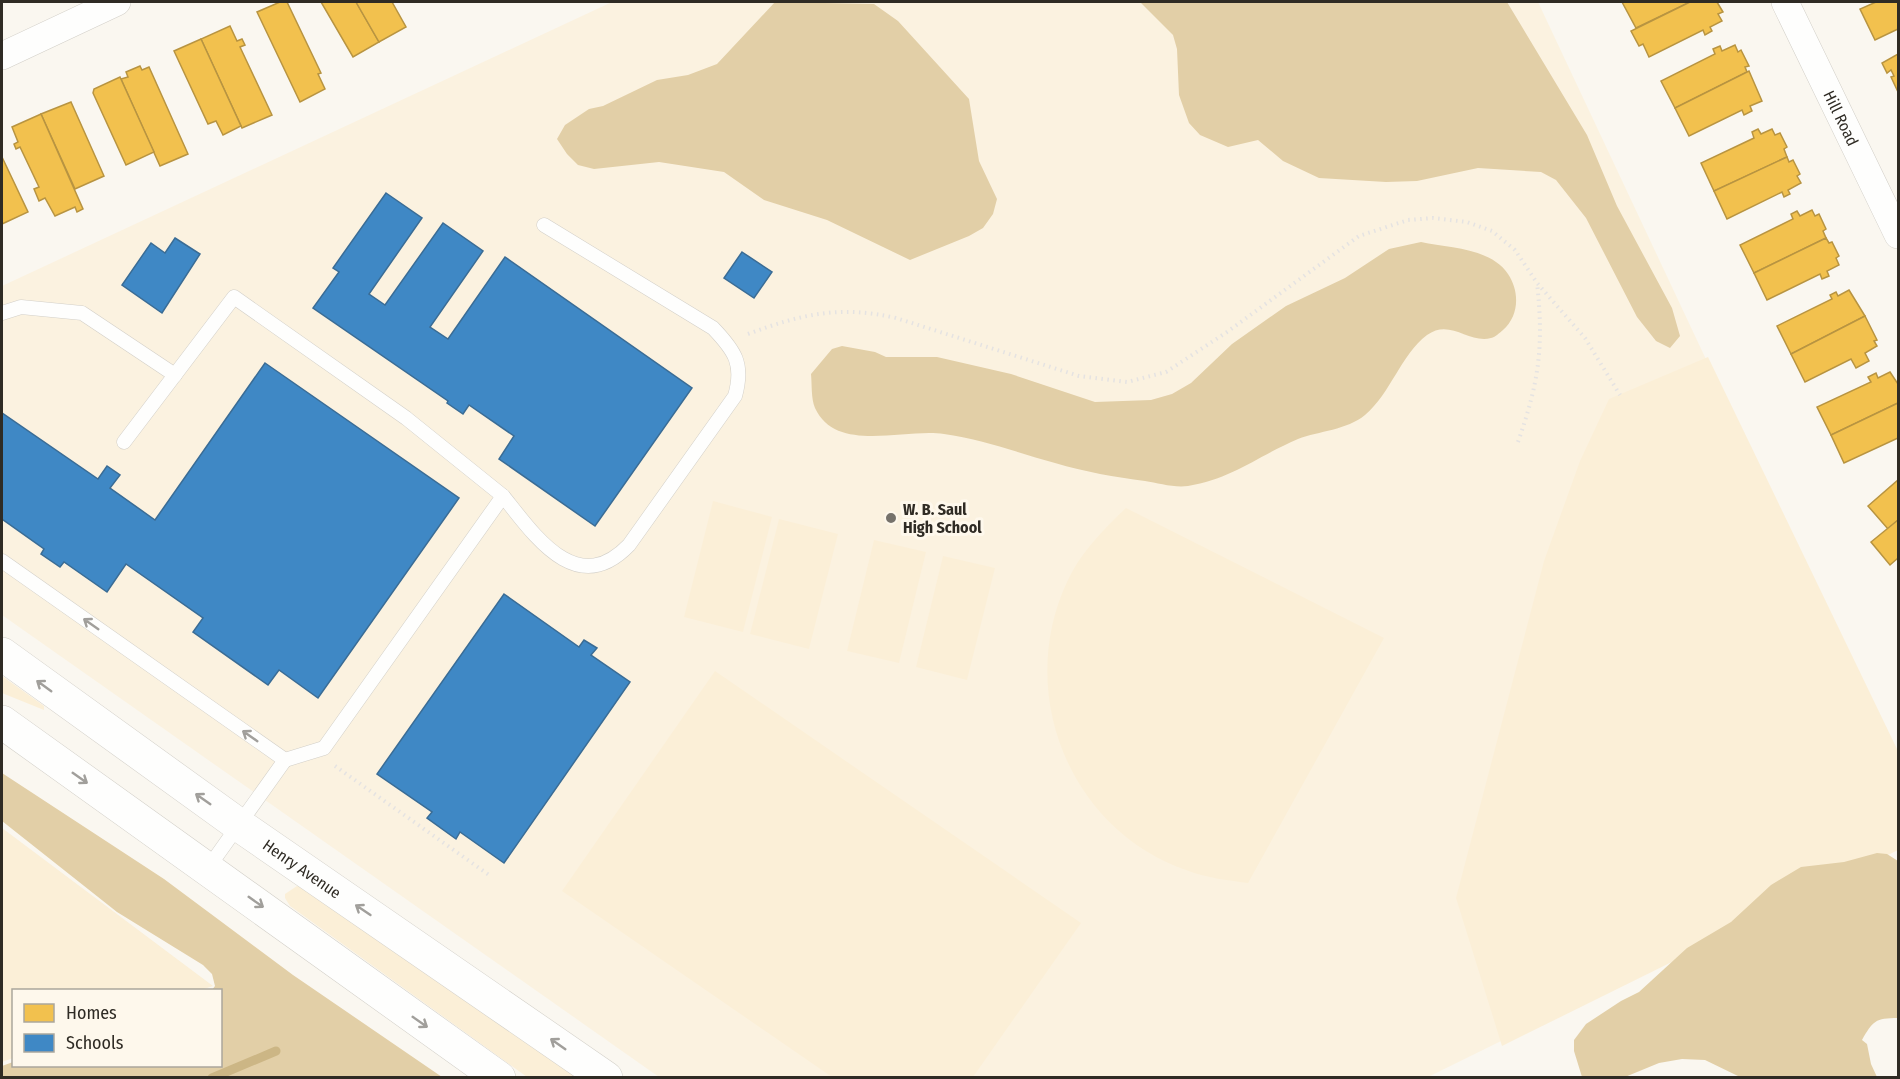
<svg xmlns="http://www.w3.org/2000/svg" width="1900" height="1079" font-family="'Fira Sans Condensed',sans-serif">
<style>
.built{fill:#fbf2e0}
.green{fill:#fbefd7}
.forest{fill:#e2cfa7}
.homes{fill:#f2c14e;stroke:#b89441;stroke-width:1.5}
.schools{fill:#3f88c5;stroke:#3a6c95;stroke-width:1.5}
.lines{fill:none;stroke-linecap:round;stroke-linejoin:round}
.stream{stroke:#ccb685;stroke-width:9}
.lane-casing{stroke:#d2cfc8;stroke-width:15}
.street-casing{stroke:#d2cfc8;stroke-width:28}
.primary-casing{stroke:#d2cfc8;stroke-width:34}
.path{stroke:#e5e3e2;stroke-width:4;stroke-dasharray:1.5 4.5;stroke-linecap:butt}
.lane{stroke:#fefefd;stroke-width:14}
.street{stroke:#fefefd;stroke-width:27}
.primary{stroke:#fefefd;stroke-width:33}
.oneway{stroke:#a19f9b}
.poi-dot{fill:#76726b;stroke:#fef8ec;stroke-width:2}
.labels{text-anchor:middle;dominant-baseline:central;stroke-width:6;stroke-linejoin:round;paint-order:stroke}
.street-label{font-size:16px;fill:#2f2b24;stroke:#fef8ec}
.poi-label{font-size:16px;font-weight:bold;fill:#2f2b24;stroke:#fef8ec;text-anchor:start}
</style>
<rect width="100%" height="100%" fill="#faf7f0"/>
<path class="built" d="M612 2H1538L1735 421 1898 846 1428 1077H659L2 615V286Z"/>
<g class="green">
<path d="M1708 357 1898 751V850L1502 1046 1456 898 1544 561 1580 461 1609 399Z"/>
<path d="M713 501 772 517 743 632 684 617Z"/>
<path d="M1126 508 1384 638 1248 883C1227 880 1206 878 1186 870 1070 830 1015 693 1067 582 1080 553 1103 530 1126 508Z"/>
<path d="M779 519 838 534 809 649 750 634Z"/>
<path d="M874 540 926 552 899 663 847 651Z"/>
<path d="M943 556 995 568 967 680 916 667Z"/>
<path d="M715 671 1081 923 973 1077H832L562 891Z"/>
<path d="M2 676 44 706V710L2 693Z"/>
<path d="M2 828 213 986 201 990H14L13 1058 2 1062Z"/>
<path d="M297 886 301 887 578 1077H527L290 906 285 898V894Z"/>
</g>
<g class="forest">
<path d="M775 2 874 4 898 21 969 99 979 161 997 199 993 214 983 228 969 236 910 260 827 220 764 200 724 172 659 162 594 169 578 165 567 154 557 139 565 125 589 109 603 106 657 80 688 75 717 64Z"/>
<path d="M1140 2H1507L1587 135 1617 206 1672 308 1680 336 1670 348 1656 341 1637 317 1586 218 1556 180 1541 172 1478 168 1417 181 1386 182 1319 178 1283 161 1258 140 1228 147 1200 135 1189 123 1179 95 1177 49 1173 35Z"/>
<path d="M1421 242C1449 248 1491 248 1508 274 1520 292 1519 316 1503 330 1499 333 1496 337 1491 338 1469 344 1450 318 1427 335 1400 356 1391 393 1365 415 1347 430 1319 431 1298 439 1258 456 1232 479 1188 486 1174 488 1158 483 1145 481 1115 477 1085 472 1055 463 1018 453 982 439 944 434 904 428 836 454 815 408 811 399 812 384 811 374L832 349 842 346 875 352 886 357H937L1011 374 1095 402 1151 400 1172 394 1191 383 1232 344 1286 306 1345 278 1389 249Z"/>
<path d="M2 773 164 879 293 975 442 1077H2V1066L13 1062 14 1066H220V990H212L215 986 212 974 203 965 117 912 2 821Z"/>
<path d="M1877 853 1887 854 1898 861V1018C1875 1018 1873 1021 1862 1040L1867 1044 1871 1064 1877 1077H1740L1705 1060 1682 1059 1659 1063 1625 1077H1582L1574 1051V1040L1586 1024 1621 1001 1639 992 1687 948 1731 922 1771 885 1801 867 1844 862Z"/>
</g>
<g class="homes">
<path d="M280 2H287L321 73 318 74 325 89 300 102 257 12Z"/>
<path d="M321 2H356L379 42 353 57Z"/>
<path d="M356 2H392L406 27 379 42Z"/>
<path d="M1622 2H1690L1636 28Z"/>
<path d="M1690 2H1717L1723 12 1718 14 1722 21 1710 27 1712 31 1705 35 1703 30 1649 57 1643 44 1639 46 1631 31Z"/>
<path d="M1876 2H1898V29L1875 40 1860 9Z"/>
<path d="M230 26 237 41 242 39 245 45 240 47 272 115 242 128 201 39Z"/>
<path d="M201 39 241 126 223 135 216 121 208 124 174 51Z"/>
<path d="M1735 45 1738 52 1741 50 1749 66 1745 67 1747 72 1675 108 1661 81 1715 54 1713 49 1720 46 1722 51Z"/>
<path d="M1898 54V92L1891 77 1894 76 1891 70 1887 73 1882 63Z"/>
<path d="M140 66 142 70 149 67 188 154 160 166 121 79 128 77 126 72Z"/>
<path d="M1749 71 1762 101 1750 106 1752 111 1744 115 1742 110 1689 136 1675 108Z"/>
<path d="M120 77 154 152 126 165 93 93 94 89Z"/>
<path d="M71 102 104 176 75 189 41 114Z"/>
<path d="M41 114 83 209 77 212 75 207 55 216 45 198 39 201 34 189 39 187 20 147 16 149 14 144 18 142 12 127Z"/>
<path d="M1758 129 1761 134 1772 129 1775 135 1780 133 1787 147 1784 149 1787 157 1714 191 1701 163 1754 138 1752 132Z"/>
<path d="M2 157 28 212 2 224Z"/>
<path d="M1787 157 1789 162 1793 160 1800 174 1797 176 1801 183 1788 190 1790 194 1784 197 1782 192 1727 219 1714 191Z"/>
<path d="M1812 210 1815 216 1819 214 1826 229 1823 231 1826 238 1754 273 1740 245 1793 219 1791 214 1797 211 1800 216Z"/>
<path d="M1826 238 1829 243 1832 242 1839 256 1836 258 1839 265 1827 271 1829 276 1822 279 1820 274 1767 300 1754 273Z"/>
<path d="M1849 290 1865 316 1791 354 1777 326 1832 299 1830 295 1836 292 1838 296Z"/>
<path d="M1865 316 1877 340 1874 341 1877 346 1865 353 1869 361 1856 368 1851 359 1805 382 1791 354Z"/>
<path d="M1890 372 1898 384V403L1831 435 1817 407 1871 382 1868 377 1876 373 1878 378Z"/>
<path d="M1898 403V438L1844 463 1831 435Z"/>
<path d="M1898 480V520L1888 529 1868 506Z"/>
<path d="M1898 520V558L1890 565 1871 542Z"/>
</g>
<g class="schools">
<path d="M386 193 422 218 369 294 385 305 443 223 483 251 430 327 448 339 505 257 692 388 595 526 499 459 514 436 469 405 463 414 447 403 448 401 313 308 339 272 333 268Z"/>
<path d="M175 238 200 254 162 313 122 285 151 243 165 253Z"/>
<path d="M742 252 772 272 754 298 724 278Z"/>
<path d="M265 363 459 498 318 698 279 670 268 685 193 632 203 618 126 564 107 592 64 562 60 567 41 554 44 549 2 519V413L98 479 107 466 120 475 110 488 155 520Z"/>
<path d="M504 594 579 647 584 640 597 648 591 655 630 682 504 863 460 832 456 839 427 818 432 812 377 774Z"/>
</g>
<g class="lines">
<path class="stream" d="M212 1078 276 1051"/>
<g class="lane-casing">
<g id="lane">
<path d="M2 313 21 307 82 313 175 375"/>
<path d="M124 442 234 297 406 418 503 496"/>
<path d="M2 561 285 760 208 868"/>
<path d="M285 760 324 748 503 496C535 536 577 599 629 545L735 396C744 364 735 351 713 328L544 225"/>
</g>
</g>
<g class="street-casing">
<g id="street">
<path id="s1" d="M1785 2 1898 235"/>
<path d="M2 56 117 2"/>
</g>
</g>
<g class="primary-casing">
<g id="primary">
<path id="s2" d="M2 654 239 825 606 1078"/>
<path d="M2 722 499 1078"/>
</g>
</g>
<g class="path">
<path d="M748 334C802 314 840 305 896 318L1079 376 1127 382 1166 372 1227 332 1359 236 1408 220 1433 218 1467 222 1492 231 1515 250 1537 283 1585 338 1620 395"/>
<path d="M1518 442C1539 382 1544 346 1537 283"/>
<path d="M335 766 489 875"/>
</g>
<use href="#lane" class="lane"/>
<use href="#street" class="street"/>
<use href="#primary" class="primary"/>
</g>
<defs><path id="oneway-shaft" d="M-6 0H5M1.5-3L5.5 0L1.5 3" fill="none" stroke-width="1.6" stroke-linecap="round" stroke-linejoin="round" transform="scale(1.5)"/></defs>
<g class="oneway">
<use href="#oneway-shaft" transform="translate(91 624) rotate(-145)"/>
<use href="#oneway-shaft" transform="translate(44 686) rotate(-144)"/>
<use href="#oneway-shaft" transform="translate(250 736) rotate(-145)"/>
<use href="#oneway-shaft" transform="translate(80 778) rotate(35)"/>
<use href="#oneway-shaft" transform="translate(203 799) rotate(-145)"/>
<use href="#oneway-shaft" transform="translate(256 902) rotate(35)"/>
<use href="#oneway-shaft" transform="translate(363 910) rotate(-146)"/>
<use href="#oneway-shaft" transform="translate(420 1022) rotate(35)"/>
<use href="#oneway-shaft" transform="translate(558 1044) rotate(-145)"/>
</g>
<circle class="poi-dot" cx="891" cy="518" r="6"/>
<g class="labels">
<g class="street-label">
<text stroke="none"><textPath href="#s1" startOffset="129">Hill Road</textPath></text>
<text stroke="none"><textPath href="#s2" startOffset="369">Henry Avenue</textPath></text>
</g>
<g class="poi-label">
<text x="903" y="509">W. B. Saul<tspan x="903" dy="18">High School</tspan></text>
</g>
</g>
<rect width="1900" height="1079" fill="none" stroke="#2f2b24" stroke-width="6"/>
<rect x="12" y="989" width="210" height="78" fill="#fef8ec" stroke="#aba69c" stroke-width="1.5"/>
<rect x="24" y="1004" width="30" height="18" fill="#f2c14e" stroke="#aba69c" stroke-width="1.5"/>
<text x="66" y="1019" font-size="18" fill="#2f2b24">Homes</text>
<rect x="24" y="1034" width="30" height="18" fill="#3f88c5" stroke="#aba69c" stroke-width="1.5"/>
<text x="66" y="1049" font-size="18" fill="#2f2b24">Schools</text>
</svg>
